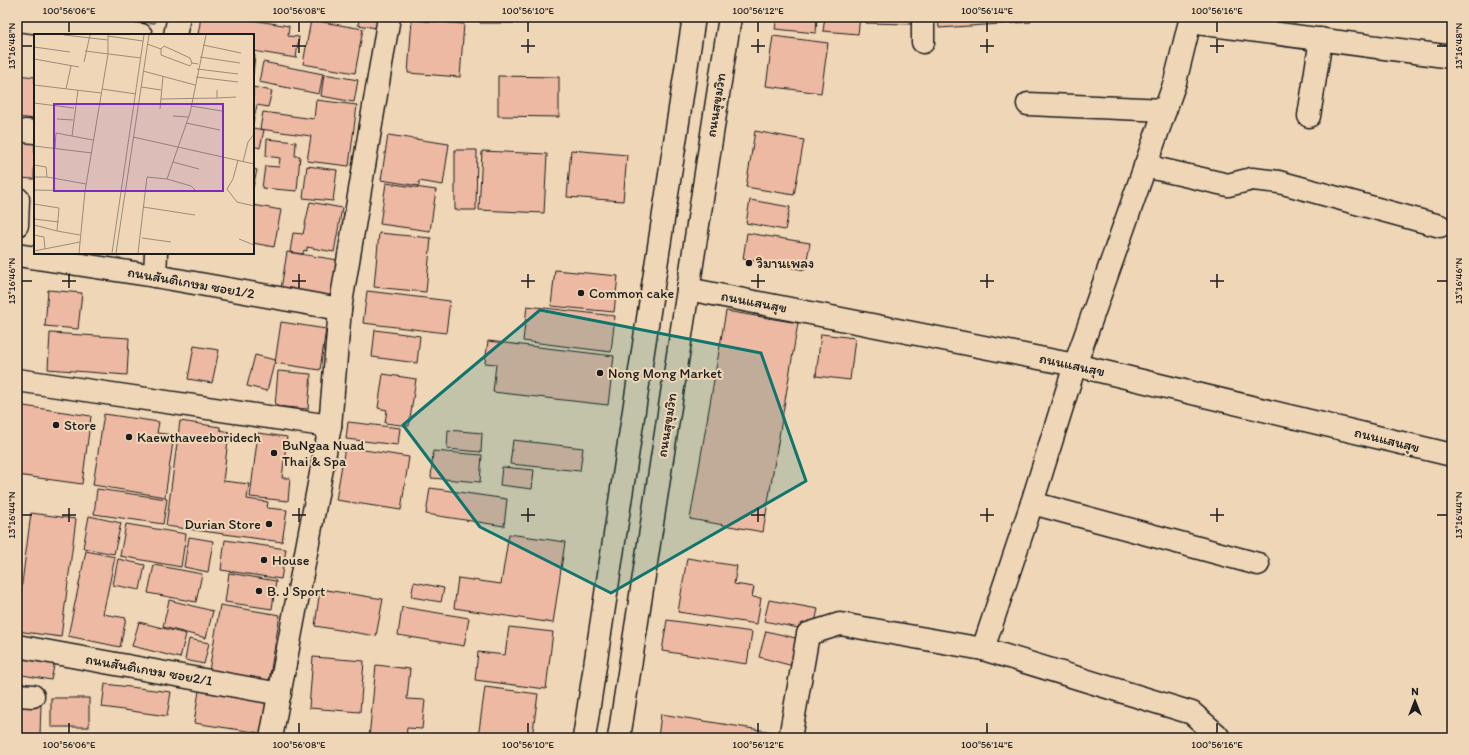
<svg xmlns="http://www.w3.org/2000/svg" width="1469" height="755" font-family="Itim,'Playpen Sans Thai',sans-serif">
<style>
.building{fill:#edb9a3;stroke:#1c1c1c}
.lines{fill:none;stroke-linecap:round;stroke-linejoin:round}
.minor-casing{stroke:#1c1c1c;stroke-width:25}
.major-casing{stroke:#1c1c1c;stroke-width:25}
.minor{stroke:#efd6b7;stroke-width:22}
.major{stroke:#efd6b7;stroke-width:22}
.marked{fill:#0f766e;fill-opacity:0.2;stroke:#0f766e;stroke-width:3;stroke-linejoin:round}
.ticks{fill:none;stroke:#1c1c1c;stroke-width:1.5}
.poi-dot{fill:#1c1c1c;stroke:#efd6b7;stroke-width:1.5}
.labels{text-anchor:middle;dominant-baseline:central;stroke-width:4;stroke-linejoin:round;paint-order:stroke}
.street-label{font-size:14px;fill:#1c1c1c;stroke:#efd6b7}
.poi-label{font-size:14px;fill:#1c1c1c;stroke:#efd6b7;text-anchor:start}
.inset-road{fill:none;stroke:#9b8c79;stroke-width:1}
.view{fill:#7b2cbf;fill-opacity:0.15;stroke:#7b2cbf;stroke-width:2}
.inset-edge{fill:none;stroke:#1c1c1c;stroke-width:2}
.neatline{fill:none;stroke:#1c1c1c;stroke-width:1.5}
.ticks-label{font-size:10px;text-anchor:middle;fill:#1c1c1c}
</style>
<rect width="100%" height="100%" fill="#efd6b7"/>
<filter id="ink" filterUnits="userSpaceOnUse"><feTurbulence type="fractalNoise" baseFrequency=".025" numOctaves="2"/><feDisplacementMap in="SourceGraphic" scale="8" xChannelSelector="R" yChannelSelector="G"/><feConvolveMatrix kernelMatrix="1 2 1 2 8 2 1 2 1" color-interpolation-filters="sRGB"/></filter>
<g filter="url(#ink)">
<g class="building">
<path d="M108 17H155V23L108 21Z"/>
<path d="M201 17H233L289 26 288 36 299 37 296 58 253 51V35H198Z"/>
<path d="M360 17H384L382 29 358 25Z"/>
<path d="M480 17H536V19H514V23H480Z"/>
<path d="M777 17H817L816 33 775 29Z"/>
<path d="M825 17H860L858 34 823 31Z"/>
<path d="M866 17H912L911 24 866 23Z"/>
<path d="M938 17H1030L1031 22 939 28Z"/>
<path d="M311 20 363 29 355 73 303 64Z"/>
<path d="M412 20 464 24 460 77 408 73Z"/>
<path d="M773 36 828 43 821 93 766 86Z"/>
<path d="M253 55H255L253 74Z"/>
<path d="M263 62 323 74 319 94 259 82Z"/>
<path d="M324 74 358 80 354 102 321 96Z"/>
<path d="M17 75 35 77V119L17 117Z"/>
<path d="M498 76 559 77V117L498 116Z"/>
<path d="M253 87 272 91 268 107 257 105 253 123Z"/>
<path d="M316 100 357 105 349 166 307 161 311 136 260 129 263 112 314 119Z"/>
<path d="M253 128 264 130 260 148 253 146Z"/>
<path d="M755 131 804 140 794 195 746 187Z"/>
<path d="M388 135 449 144 443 185 419 181V186L381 180Z"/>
<path d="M17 138 35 140 34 179 17 178Z"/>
<path d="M267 139 296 142 295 156H300L297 191 262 188 265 166 279 167 280 158 266 156Z"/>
<path d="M455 150H477L476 210H455Z"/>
<path d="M571 150 627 155 623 201 567 197Z"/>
<path d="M482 151 547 154 544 213 479 210Z"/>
<path d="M307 166 337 170 333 201 303 198Z"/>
<path d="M253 169 257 170 253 187Z"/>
<path d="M386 183 436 190 430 231 380 224Z"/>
<path d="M750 200 790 207 785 230 746 223Z"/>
<path d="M310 202 342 208 334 252 307 247V251L304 250 303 254 290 252 293 233 303 234Z"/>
<path d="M253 205 281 210 274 247 253 243Z"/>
<path d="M379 233 431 238 426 292 374 287Z"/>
<path d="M747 233 810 243 805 270 743 259Z"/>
<path d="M287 252 338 260 333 297 281 289Z"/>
<path d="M555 270 618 276 614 312 551 306Z"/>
<path d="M48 290 82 293 78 329 45 326Z"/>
<path d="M367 291 450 301 446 333 363 323Z"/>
<path d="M527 306 615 316 611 352 523 341Z"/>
<path d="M726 311 798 323 763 532 690 519Z"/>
<path d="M281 322 326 329 320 370 275 363Z"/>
<path d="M375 330 420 336 417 363 372 357Z"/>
<path d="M50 333 129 338 127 375 48 369Z"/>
<path d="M821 334 855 338 850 380 816 376Z"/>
<path d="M488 341 614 356 608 405 493 392 496 364 485 363Z"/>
<path d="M194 346 219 350 212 383 188 379Z"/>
<path d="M255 355 275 360 267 391 247 386Z"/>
<path d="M278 371 311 374 308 409 275 406Z"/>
<path d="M383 374 416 379 409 426 385 423 387 410 378 408Z"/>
<path d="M17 405 91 416 82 484 17 475Z"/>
<path d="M104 414 159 422 157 433 174 435 165 497 93 485Z"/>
<path d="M180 421 220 427V430L229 432 223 481 249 484 247 499 268 502 267 508 287 510 282 542 166 526Z"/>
<path d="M348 422 400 428 398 445 346 439Z"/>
<path d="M448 430 482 433 481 452 447 449Z"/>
<path d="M258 433 287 437 282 478H290L288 501 250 497Z"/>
<path d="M513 440 583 448 580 471 510 464Z"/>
<path d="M345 447 409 457 401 510 336 500Z"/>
<path d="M433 451 482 455 480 482 431 478Z"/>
<path d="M502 467 534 470 532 489 500 485Z"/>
<path d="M430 488 507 499 504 526 426 514Z"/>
<path d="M97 489 167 499 163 524 94 514Z"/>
<path d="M31 513 76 519 61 637 17 631V622Z"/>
<path d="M89 516 121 523 114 554 83 548Z"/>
<path d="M126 524 186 534 181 567 120 556Z"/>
<path d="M509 534 565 542 553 623 454 608 458 578 501 584Z"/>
<path d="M189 537 213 541 208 572 184 567Z"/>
<path d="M225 540 286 549 281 579 221 570Z"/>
<path d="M86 551 115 557 103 614 126 618 120 647 68 636Z"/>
<path d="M687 558 737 566 734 584 754 587 752 597 761 598 757 624 678 612Z"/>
<path d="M118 559 145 565 140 590 113 585Z"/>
<path d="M154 565 202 574 196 602 148 593Z"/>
<path d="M229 573 276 581 272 609 225 602Z"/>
<path d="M414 582 444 588 441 602 411 597Z"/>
<path d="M320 589 383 599 376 636 315 626Z"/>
<path d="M169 600 213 611 206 638 163 627Z"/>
<path d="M769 600 818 609 813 631 764 621Z"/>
<path d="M220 605 280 615 269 681 209 671Z"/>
<path d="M402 607 469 618 464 646 398 635Z"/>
<path d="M667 620 752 632 747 664 662 651Z"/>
<path d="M139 622 186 634 180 658 132 646Z"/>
<path d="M509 627 553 632 546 689 475 680 478 652 505 655Z"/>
<path d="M766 631 804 640 797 667 759 657Z"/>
<path d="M189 639 209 643 204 664 185 660Z"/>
<path d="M17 650 56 657 51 680 17 674Z"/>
<path d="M313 657 364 661 360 712 309 708Z"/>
<path d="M376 665 410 669 407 699 425 700 422 729 407 728 406 738H369Z"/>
<path d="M105 684 171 692 167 716 102 707Z"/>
<path d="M200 684 273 695 267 734 194 723Z"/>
<path d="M485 687 538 694 532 738H478Z"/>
<rect x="51" y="698" width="38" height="29"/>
<path d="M17 703H41L40 735H17Z"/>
<path d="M661 714 779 733 778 738H658Z"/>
</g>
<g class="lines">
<g class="minor-casing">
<g id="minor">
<path d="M17 20 141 35"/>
<path d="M1190 22 1452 57"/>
<path d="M175 35 179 17"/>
<path d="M923 42V17"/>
<path d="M1028 104 1165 110"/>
<path d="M1309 116 1321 39"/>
<path d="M25 131 35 132"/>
<path d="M1145 166 1228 185 1252 179 1279 182 1440 226"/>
<path d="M17 225 18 199"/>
<path d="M17 255 155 276 340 309"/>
<path d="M155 276 156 253"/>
<path d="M17 380 330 426"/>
<path d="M1032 503 1258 564"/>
<path d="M17 646 280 694"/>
<path d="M983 649 1192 713 1217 735 1219 738"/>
<path d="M17 695 33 696"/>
<path d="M271 738 330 426 340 309 389 17"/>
<path d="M790 738 808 634 840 624 983 649 1032 503 1075 365 1175 82 1191 17"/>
</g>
</g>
<g class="major-casing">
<g id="major">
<path d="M688 289 1075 365 1452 455"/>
<path d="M584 738 694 17"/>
<path d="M619 738 730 17"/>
</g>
</g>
<use href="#minor" class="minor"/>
<use href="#major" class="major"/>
</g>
</g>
<path class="marked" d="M540 310 761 353 806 481 611 593 480 527 403 425Z"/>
<path class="ticks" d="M69 22V32M299 22V32M528 22V32M758 22V32M987 22V32M1217 22V32M299 39V53M528 39V53M758 39V53M987 39V53M1217 39V53M22 46H32M292 46H306M521 46H535M751 46H765M980 46H994M1210 46H1224M1437 46H1447M69 274V288M299 274V288M528 274V288M758 274V288M987 274V288M1217 274V288M22 281H32M62 281H76M292 281H306M521 281H535M751 281H765M980 281H994M1210 281H1224M1437 281H1447M69 508V522M299 508V522M528 508V522M758 508V522M987 508V522M1217 508V522M22 515H32M62 515H76M292 515H306M521 515H535M751 515H765M980 515H994M1210 515H1224M1437 515H1447M69 723V733M299 723V733M528 723V733M758 723V733M987 723V733M1217 723V733"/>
<g class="poi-dot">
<circle cx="749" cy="263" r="4"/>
<circle cx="581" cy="293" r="4"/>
<circle cx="600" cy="373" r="4"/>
<circle cx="56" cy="425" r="4"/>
<circle cx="129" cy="437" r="4"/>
<circle cx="274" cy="453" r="4"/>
<circle cx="269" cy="524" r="4"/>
<circle cx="264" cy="560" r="4"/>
<circle cx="259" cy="591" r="4"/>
</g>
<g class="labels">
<g class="street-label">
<text transform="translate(716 105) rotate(-81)">ถนนสุขุมวิท</text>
<text transform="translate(191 283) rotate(10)">ถนนสันติเกษม ซอย1/2</text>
<text transform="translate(754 302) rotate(11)">ถนนแสนสุข</text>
<text transform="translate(1072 365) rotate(12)">ถนนแสนสุข</text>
<text transform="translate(667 425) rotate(-81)">ถนนสุขุมวิท</text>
<text transform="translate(1387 440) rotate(14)">ถนนแสนสุข</text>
<text transform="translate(149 670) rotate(10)">ถนนสันติเกษม ซอย2/1</text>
</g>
<g class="poi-label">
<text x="757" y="263">วิมานเพลง</text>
<text x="589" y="293">Common cake</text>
<text x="608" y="373">Nong Mong Market</text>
<text x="64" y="425">Store</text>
<text x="137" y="437">Kaewthaveeboridech</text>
<text x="282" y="445">BuNgaa Nuad<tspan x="282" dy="16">Thai &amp; Spa</tspan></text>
<text x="261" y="524" text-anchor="end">Durian Store</text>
<text x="272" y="560">House</text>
<text x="267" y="591">B. J Sport</text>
</g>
</g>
<g transform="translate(34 34)">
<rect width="220" height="220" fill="#efd6b7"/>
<path class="inset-road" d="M30 1 74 6M74 2 109 7M113 10 127 15 130 12 156 24 158 29 164 30M169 11 207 19M0 13 36 18M127 15V21L156 32 158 29M51 17 107 24M166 23 206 29M0 25 45 33M50 28 56 1M163 35 204 40M109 37 161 51M162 43 204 48M0 51 67 59M107 53 127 56M32 55 37 32M68 55 102 60M183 64 202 63M127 65 183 64V56M0 69 40 74M157 72 188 77M126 75 129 42M139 82 154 83M23 85 39 86M152 89 186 96M38 102 44 56M99 103 220 130M0 112 58 119M21 114 22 99 59 106M204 126 199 145 193 155 203 168 220 172M139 128 165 135M209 128 214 108 220 100M0 131 12 133 13 143M0 143H13L52 150M133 145 157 152 162 157M0 156 51 157M0 170 25 174 23 197 46 201M109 173 161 181M0 185 25 188M0 191 23 197M0 201 10 203 11 215M108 204 137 208M205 205 220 211M0 217 46 208M45 219 51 157 74 20V1M78 219 110 1M82 219 115 1M104 219 113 143 133 145 156 79 172 1"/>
<path class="view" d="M20 70H189V157H20Z"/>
<rect width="220" height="220" class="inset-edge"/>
</g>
<rect width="1469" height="755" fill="none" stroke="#efd6b7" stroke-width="44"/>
<g transform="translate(1415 701)" stroke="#efd6b7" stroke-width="3" paint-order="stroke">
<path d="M0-3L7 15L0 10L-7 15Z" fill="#1c1c1c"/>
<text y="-6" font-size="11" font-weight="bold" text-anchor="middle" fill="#1c1c1c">N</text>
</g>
<rect x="22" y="22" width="1425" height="711" class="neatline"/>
<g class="ticks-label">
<text x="69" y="14">100°56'06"E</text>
<text x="299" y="14">100°56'08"E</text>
<text x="528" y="14">100°56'10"E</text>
<text x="758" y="14">100°56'12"E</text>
<text x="987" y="14">100°56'14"E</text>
<text x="1217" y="14">100°56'16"E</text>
<text transform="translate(11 46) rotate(-90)" y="4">13°16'48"N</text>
<text transform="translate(1458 46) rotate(-90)" y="4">13°16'48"N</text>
<text transform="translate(11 281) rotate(-90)" y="4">13°16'46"N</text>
<text transform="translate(1458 281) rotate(-90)" y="4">13°16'46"N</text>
<text transform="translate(11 515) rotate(-90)" y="4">13°16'44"N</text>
<text transform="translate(1458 515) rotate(-90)" y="4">13°16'44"N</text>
<text x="69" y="748">100°56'06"E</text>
<text x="299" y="748">100°56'08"E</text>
<text x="528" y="748">100°56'10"E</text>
<text x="758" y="748">100°56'12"E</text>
<text x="987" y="748">100°56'14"E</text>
<text x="1217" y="748">100°56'16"E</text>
</g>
</svg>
